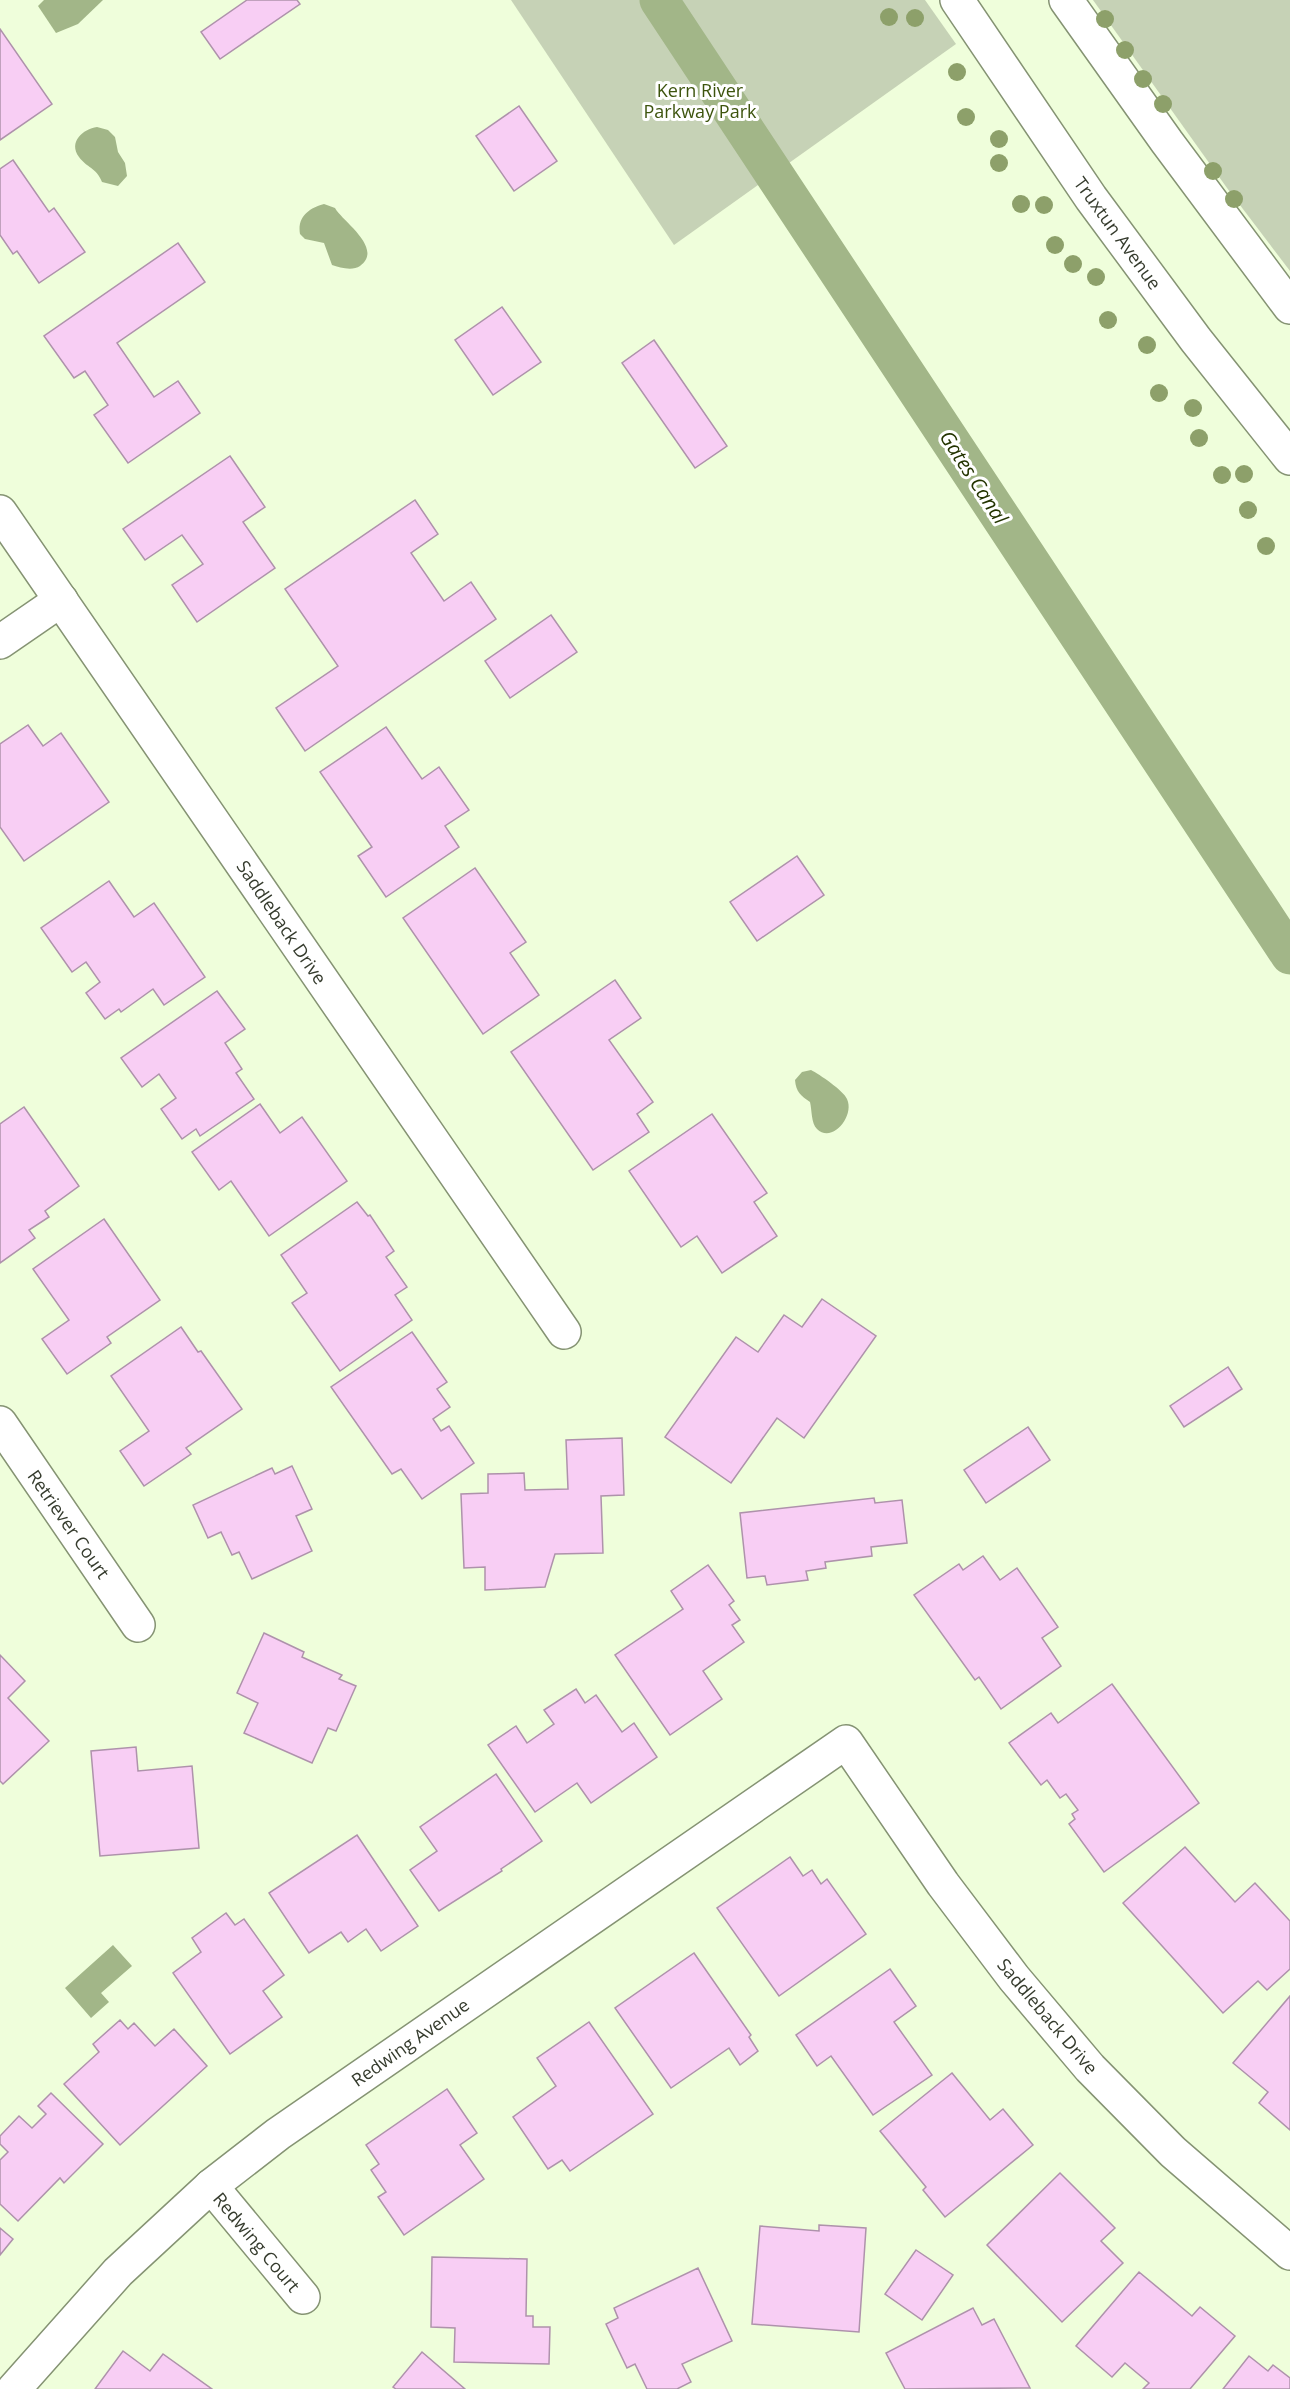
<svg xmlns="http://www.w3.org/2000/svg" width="1290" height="2389" font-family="'Open Sans',sans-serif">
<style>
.green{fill:#c6d2b6}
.water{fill:#a2b688}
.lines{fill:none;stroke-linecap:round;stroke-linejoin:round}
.canal{stroke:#a2b688;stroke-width:39}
.building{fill:#f8cef4;stroke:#ae92ab;stroke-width:1.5}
.minor-casing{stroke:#859373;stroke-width:36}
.secondary-casing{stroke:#859373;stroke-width:36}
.minor{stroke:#fff;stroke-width:33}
.secondary{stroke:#fff;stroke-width:33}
.tree{fill:#8da06a}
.labels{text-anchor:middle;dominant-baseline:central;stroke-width:6;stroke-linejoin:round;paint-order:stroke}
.park-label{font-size:18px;fill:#3d540e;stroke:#fff}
.street-label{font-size:18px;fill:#353b2d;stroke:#fff}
.water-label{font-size:20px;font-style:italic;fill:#233400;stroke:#fff}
</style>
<rect width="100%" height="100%" fill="#effedb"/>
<g class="green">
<path d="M511 0H925L956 44 674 245Z"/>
<path d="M1093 0H1290V271L1227 188Z"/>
</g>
<g class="water">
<path d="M44 0H103L78 24 56 33 38 6Z"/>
<path d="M97 127 108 130 115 137 118 152 125 163 127 176 118 186 102 182C96 167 87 168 79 157 68 142 83 129 97 127Z"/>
<path d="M324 204 335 208C343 222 384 248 360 266 353 271 340 268 332 265L324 243 305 239 300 234C297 217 309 208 324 204Z"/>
<path d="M811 1070C819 1074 844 1091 847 1099 855 1116 832 1144 817 1129 811 1123 812 1110 810 1102 801 1096 796 1092 795 1080L802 1072Z"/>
<path d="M113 1945 132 1966 101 1993 109 2002 91 2018 65 1988Z"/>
</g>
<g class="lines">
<path class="canal" d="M659 0 1290 955"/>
</g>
<g class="building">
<path d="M247 0H297L300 4 220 59 201 32Z"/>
<path d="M0 29 52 104 0 140Z"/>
<path d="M519 106 557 161 514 191 476 136Z"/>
<path d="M13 160 49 212 54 208 85 252 39 283 17 251 13 254 0 235V169Z"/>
<path d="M178 243 205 282 117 343 154 397 178 381 200 413 128 463 94 415 108 405 85 371 74 378 44 336Z"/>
<path d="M502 307 541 362 493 395 455 340Z"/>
<path d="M654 340 727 446 695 468 622 363Z"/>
<path d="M230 456 265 507 243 522 275 568 197 622 172 585 203 564 182 535 145 560 123 529Z"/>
<path d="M415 500 438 534 411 553 444 601 471 582 496 619 305 751 276 708 338 666 285 589Z"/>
<path d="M551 615 577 652 510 698 485 661Z"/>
<path d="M28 725 43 746 61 733 109 802 24 861 0 827V744Z"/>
<path d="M386 727 422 779 439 767 469 810 445 826 459 847 386 897 358 856 372 847 320 772Z"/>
<path d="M797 856 824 895 757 941 730 902Z"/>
<path d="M475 868 526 942 510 953 539 995 483 1034 403 918Z"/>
<path d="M109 881 134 917 154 903 205 977 164 1005 153 989 121 1012 119 1009 105 1019 86 993 100 982 86 962 72 972 41 928Z"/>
<path d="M615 980 641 1018 609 1040 653 1102 637 1114 649 1132 593 1170 511 1052Z"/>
<path d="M217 991 245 1029 225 1043 242 1069 236 1073 254 1099 200 1136 196 1129 182 1139 161 1109 176 1098 159 1074 142 1087 121 1058Z"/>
<path d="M260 1104 280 1133 302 1117 347 1181 269 1236 231 1181 219 1190 192 1152Z"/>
<path d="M24 1107 79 1186 45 1211 49 1217 29 1230 35 1238 0 1263V1124Z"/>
<path d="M712 1114 767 1193 754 1202 777 1236 722 1273 697 1236 681 1247 629 1171Z"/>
<path d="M357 1202 368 1216 370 1215 394 1251 386 1257 407 1287 395 1295 412 1320 340 1371 292 1303 307 1293 281 1255Z"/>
<path d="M104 1219 160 1300 107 1337 111 1343 67 1374 42 1339 69 1320 33 1269Z"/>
<path d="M822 1299 876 1336 804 1438 777 1418 731 1483 665 1437 736 1337 758 1352 784 1315 802 1327Z"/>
<path d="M181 1327 198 1352 201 1351 242 1409 186 1448 191 1454 144 1486 120 1451 149 1431 111 1376Z"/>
<path d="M412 1332 447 1382 437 1389 450 1407 433 1419 441 1431 449 1426 474 1463 422 1499 401 1469 392 1474 331 1387Z"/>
<path d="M1228 1367 1242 1389 1184 1427 1170 1406Z"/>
<path d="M1028 1427 1050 1460 986 1503 964 1470Z"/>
<path d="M622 1438 624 1495 601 1496 603 1553 555 1554 545 1587 485 1590V1567L464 1568 461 1494 488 1493V1474L524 1473 525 1490 568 1489 566 1440Z"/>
<path d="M292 1466 312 1509 296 1516 312 1551 252 1579 239 1552 232 1555 221 1532 208 1538 193 1505 272 1468 275 1474Z"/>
<path d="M874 1498 875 1503 902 1500 907 1543 871 1547 872 1556 825 1562 826 1568 806 1571 808 1580 767 1585 765 1576 747 1578 740 1513Z"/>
<path d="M983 1556 1000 1580 1017 1568 1058 1627 1042 1638 1061 1666 1001 1709 979 1677 975 1680 914 1595 959 1564 963 1570Z"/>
<path d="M708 1565 734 1601 729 1605 740 1620 732 1625 744 1642 703 1671 722 1699 670 1735 615 1655 683 1609 671 1591Z"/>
<path d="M264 1633 304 1652 302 1657 342 1675 339 1679 356 1686 336 1731 328 1728 312 1763 244 1733 258 1703 237 1693Z"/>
<path d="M0 1655 25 1681 8 1698 49 1741 3 1784 0 1781Z"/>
<path d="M1112 1684 1199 1803 1104 1872 1069 1824 1075 1819 1072 1814 1078 1810 1066 1794 1060 1798 1047 1780 1041 1785 1009 1743 1051 1713 1058 1723Z"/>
<path d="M576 1689 585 1703 596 1695 622 1732 634 1723 657 1757 591 1803 577 1783 535 1812 488 1745 516 1726 527 1743 554 1724 544 1710Z"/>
<path d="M136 1747 138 1771 192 1766 199 1848 100 1856 91 1751Z"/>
<path d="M496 1774 542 1841 501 1869 502 1871 439 1911 410 1870 437 1851 420 1827Z"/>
<path d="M357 1835 418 1926 381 1951 366 1929 348 1942 341 1932 309 1953 269 1893Z"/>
<path d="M1185 1847 1235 1902 1255 1883 1290 1921V1969L1267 1990 1258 1981 1223 2013 1123 1903Z"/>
<path d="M790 1857 803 1876 812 1870 821 1884 827 1879 866 1934 779 1996 717 1908Z"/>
<path d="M226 1913 235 1925 244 1919 284 1975 263 1991 282 2017 230 2054 173 1973 201 1952 192 1938Z"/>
<path d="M694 1953 751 2035 749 2037 758 2051 740 2065 729 2048 671 2088 615 2008Z"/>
<path d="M890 1969 916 2006 894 2022 932 2075 873 2115 831 2056 817 2066 796 2035Z"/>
<path d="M1290 1996V2130L1259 2103 1268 2092 1233 2063Z"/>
<path d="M120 2020 128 2029 134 2023 155 2046 174 2029 207 2066 120 2145 64 2084 99 2052 93 2044Z"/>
<path d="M589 2022 653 2114 570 2171 562 2160 548 2169 513 2117 556 2086 537 2058Z"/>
<path d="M952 2073 990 2120 1003 2109 1033 2145 945 2217 923 2190 926 2187 880 2131Z"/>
<path d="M447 2089 477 2133 460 2145 484 2179 404 2235 378 2197 386 2192 371 2170 379 2164 366 2145Z"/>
<path d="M51 2093 103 2144 64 2183 60 2178 18 2221 0 2204V2160L8 2152 0 2144V2136L19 2116 32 2128 46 2114 38 2106Z"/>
<path d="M1060 2173 1115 2228 1101 2241 1123 2263 1062 2322 987 2245Z"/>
<path d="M819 2225 866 2228 859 2332 752 2324 760 2226 819 2231Z"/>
<path d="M0 2228 13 2239 0 2255Z"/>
<path d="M916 2250 953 2275 922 2320 885 2294Z"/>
<path d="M432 2257 527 2259 526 2316H533V2327H550L549 2364 454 2362 455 2328 431 2327Z"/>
<path d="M698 2268 732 2341 682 2364 691 2382 677 2389H647L635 2364 627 2368 606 2324 618 2318 614 2308Z"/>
<path d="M1139 2272 1192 2316 1200 2307 1235 2336 1190 2389H1143L1149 2383 1125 2363 1112 2377 1076 2346Z"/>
<path d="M973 2308 982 2325 994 2319 1030 2388 905 2389 886 2353Z"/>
<path d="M123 2351 150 2371 163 2354 212 2389H95Z"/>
<path d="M422 2352 465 2389H396L393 2387Z"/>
<path d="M1249 2356 1268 2371 1273 2365 1290 2378V2389H1223Z"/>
</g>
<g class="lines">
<g class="minor-casing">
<g id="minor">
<path d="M0 512 564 1332"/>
<path d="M0 642 61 600"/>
<path d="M0 1423 138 1625"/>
<path d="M211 2186 303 2297"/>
<path d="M14 2389 118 2272 211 2186 278 2134 846 1742 943 1884 1014 1978 1090 2068 1173 2152 1290 2253"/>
</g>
</g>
<g class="secondary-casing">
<g id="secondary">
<path d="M957 0 1091 198 1196 340 1290 458"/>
<path d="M1066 0 1167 142 1290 307"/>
</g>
</g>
<use href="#minor" class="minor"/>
<use href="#secondary" class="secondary"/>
</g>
<g class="tree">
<circle cx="889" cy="17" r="9"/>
<circle cx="915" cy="18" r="9"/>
<circle cx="1105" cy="19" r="9"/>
<circle cx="1125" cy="50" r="9"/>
<circle cx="957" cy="72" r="9"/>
<circle cx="1143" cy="79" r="9"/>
<circle cx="1163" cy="104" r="9"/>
<circle cx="966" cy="117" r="9"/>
<circle cx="999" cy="139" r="9"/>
<circle cx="999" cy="163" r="9"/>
<circle cx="1213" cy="171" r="9"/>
<circle cx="1234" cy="199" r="9"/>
<circle cx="1021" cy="204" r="9"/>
<circle cx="1044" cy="205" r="9"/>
<circle cx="1055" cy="245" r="9"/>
<circle cx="1073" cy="264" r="9"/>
<circle cx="1096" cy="277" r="9"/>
<circle cx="1108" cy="320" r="9"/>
<circle cx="1147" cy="345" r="9"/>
<circle cx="1159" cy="393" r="9"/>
<circle cx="1193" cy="408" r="9"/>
<circle cx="1199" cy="438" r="9"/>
<circle cx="1244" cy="474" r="9"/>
<circle cx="1222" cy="475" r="9"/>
<circle cx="1248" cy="510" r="9"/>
<circle cx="1266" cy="546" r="9"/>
</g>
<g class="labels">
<g class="park-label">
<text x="700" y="90">Kern River<tspan x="700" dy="21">Parkway Park</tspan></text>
</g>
<g class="street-label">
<text transform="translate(1118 233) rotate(54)">Truxtun Avenue</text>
<text transform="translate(282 922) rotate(56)">Saddleback Drive</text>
<text transform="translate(69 1524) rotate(55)">Retriever Court</text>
<text transform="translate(1048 2016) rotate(50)">Saddleback Drive</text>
<text transform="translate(410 2042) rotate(-35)">Redwing Avenue</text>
<text transform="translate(257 2242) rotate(50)">Redwing Court</text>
</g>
<g class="water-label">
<text transform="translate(974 477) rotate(57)">Gates Canal</text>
</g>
</g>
</svg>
